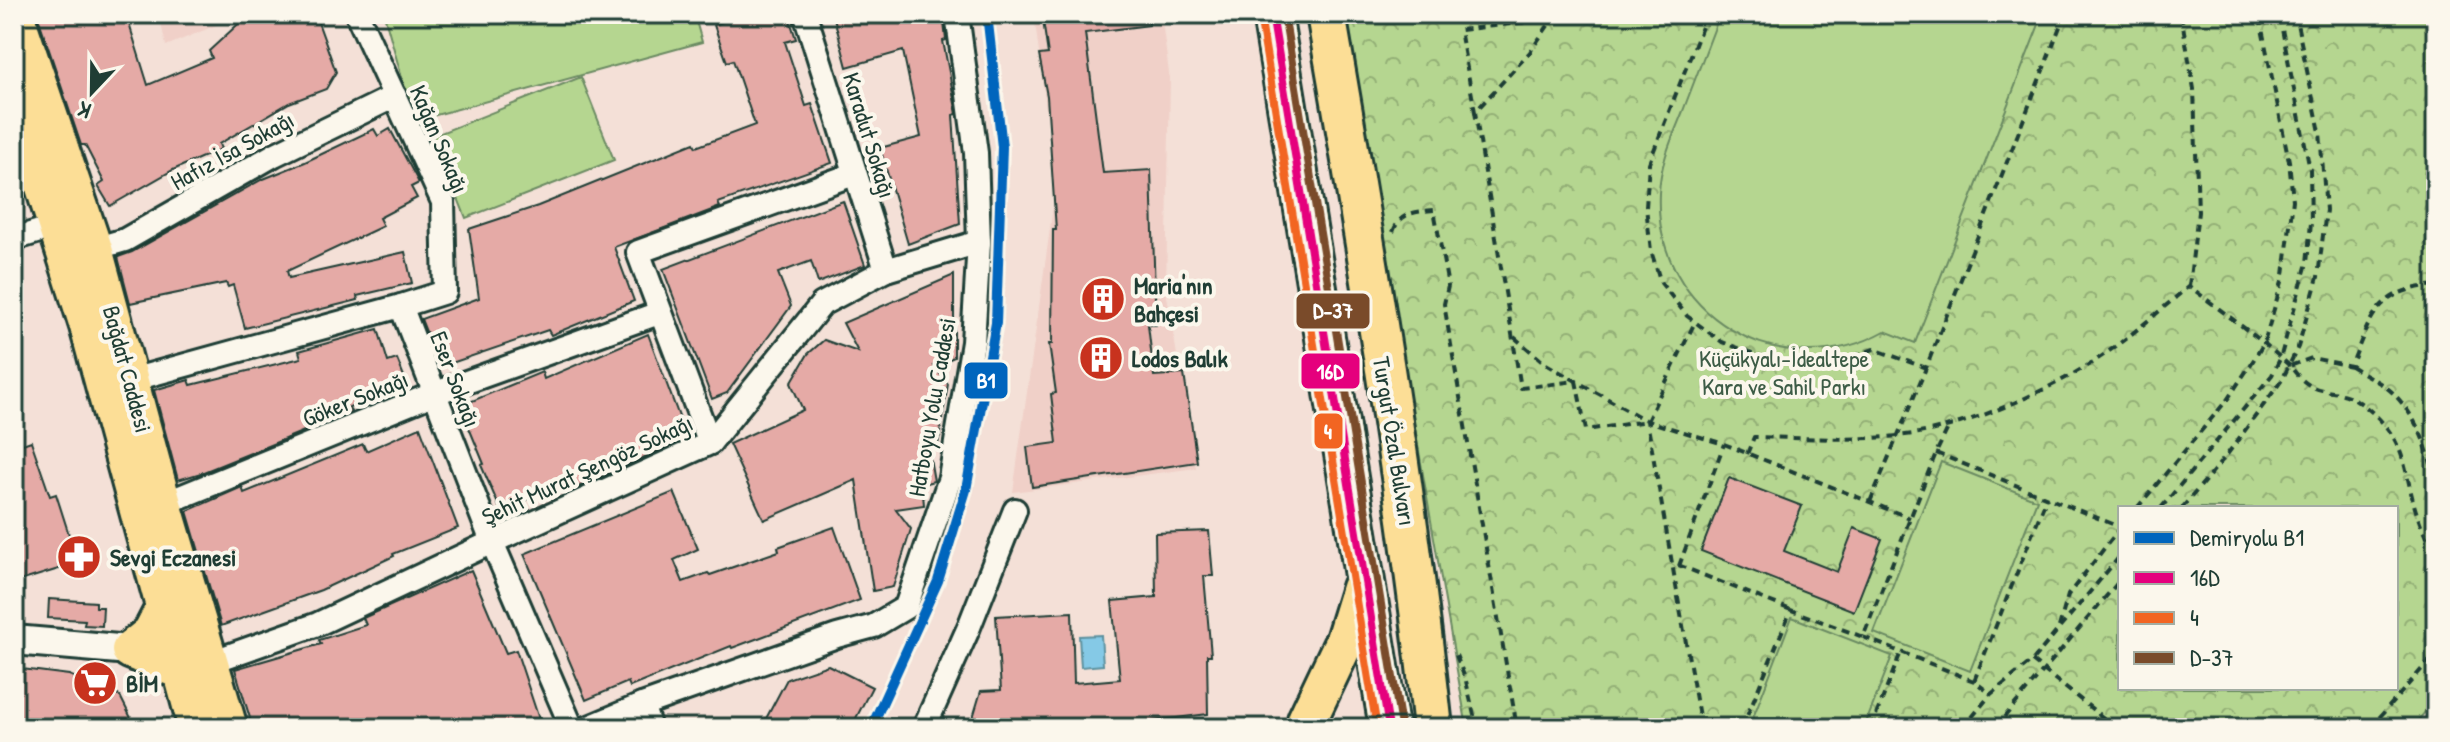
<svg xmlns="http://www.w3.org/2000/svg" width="2450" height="742" font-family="'Patrick Hand',sans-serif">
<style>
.built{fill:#f0d0c8}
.park{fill:url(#park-crowns);stroke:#6a8a62;stroke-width:2;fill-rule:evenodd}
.pitch{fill:#b5d690;stroke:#6a8a62;stroke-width:2}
.water{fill:#85c9e6;stroke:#5c919f;stroke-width:2}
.building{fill:#e5aaa6;stroke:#1f3d34;stroke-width:2}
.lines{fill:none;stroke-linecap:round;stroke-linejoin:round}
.minor-casing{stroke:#1f3d34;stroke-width:28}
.tertiary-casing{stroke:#1f3d34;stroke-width:34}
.primary-casing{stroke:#1f3d34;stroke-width:42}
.trunk-casing{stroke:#1f3d34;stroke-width:44}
.path{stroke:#1f3d34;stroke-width:4;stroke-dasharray:8 6;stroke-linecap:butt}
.minor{stroke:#fbf7ec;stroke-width:22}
.tertiary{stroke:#fbf7ec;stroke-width:28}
.primary{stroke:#fcde96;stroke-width:36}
.trunk{stroke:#fcde96;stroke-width:38}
.bus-1-casing{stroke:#fbf7ec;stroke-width:14}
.bus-2-casing{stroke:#fbf7ec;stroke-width:14}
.bus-3-casing{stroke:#fbf7ec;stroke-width:14}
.bus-1{stroke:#e5007d;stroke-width:8}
.bus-2{stroke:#f26522;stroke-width:8}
.bus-3{stroke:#7a4b2a;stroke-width:8}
.rail-1-casing{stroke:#fbf7ec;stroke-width:16}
.rail-1{stroke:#0065bd;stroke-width:10}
.labels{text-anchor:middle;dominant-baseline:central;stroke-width:8;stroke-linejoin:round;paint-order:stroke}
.street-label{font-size:24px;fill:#1f3d34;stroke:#fbf7ec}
.poi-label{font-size:24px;font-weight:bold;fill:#1f3d34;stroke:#fbf7ec;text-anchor:start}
.park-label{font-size:24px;fill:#3d5c46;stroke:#fbf7ec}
.line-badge{stroke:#fbf7ec;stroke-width:3}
.badge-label{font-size:22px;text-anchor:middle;font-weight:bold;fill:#fff}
</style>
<defs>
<pattern id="park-crowns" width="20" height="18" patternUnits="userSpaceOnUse" patternTransform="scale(2)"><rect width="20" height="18" fill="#b5d690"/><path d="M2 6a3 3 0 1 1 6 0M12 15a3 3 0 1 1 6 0" fill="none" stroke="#93af76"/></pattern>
</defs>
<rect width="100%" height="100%" fill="#f4e0d7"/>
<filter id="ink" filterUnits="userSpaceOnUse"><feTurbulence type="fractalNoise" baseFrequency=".0125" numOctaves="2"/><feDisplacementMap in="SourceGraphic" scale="16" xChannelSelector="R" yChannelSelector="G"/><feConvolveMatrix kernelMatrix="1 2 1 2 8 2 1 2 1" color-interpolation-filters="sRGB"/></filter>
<g filter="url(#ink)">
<g class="built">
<path d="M159 14H243L166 46Z"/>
<path d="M1034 14H1161L1170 80 1166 290 1196 468 1013 492 1056 186Z"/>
</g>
<path class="park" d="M1343 14H2436V700L2411 728H1467ZM2120 508H2396V688H2120Z"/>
<g class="pitch">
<path d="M384 14H694L702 42 414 121Z"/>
<path d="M1720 14H2043L1915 343 1885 331C1781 389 1653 314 1659 193 1660 164 1672 138 1683 111 1695 79 1708 46 1720 14Z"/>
<path d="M581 77 614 160 466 218 433 136Z"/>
<path d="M1941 462 2037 500 1970 671 1874 633Z"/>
<path d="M1792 617 1892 656 1864 728H1749Z"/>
</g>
<path class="water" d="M1101 635 1103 665 1081 667 1079 636Z"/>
<g class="building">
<path d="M37 14H126L148 85 212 58 209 51 249 14H315L336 72 326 89 289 103 219 144 221 149 173 170 110 206 98 186 104 182 85 145H81Z"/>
<path d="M746 14H788L796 39 785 42 806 106 812 104 832 163 718 203 720 207 614 247 634 301 551 335 548 330 440 367 421 319 479 298 469 229 538 206 694 143 696 147 755 125 733 60 727 62 714 25Z"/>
<path d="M833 14H943L946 40 943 41 957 114 953 115 960 224 908 244 880 148 921 137 903 51 847 67Z"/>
<path d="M1042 14H1149V25L1085 33 1103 173 1151 170 1156 325H1148L1154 376 1184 374 1197 462 1032 487 1027 447 1057 443 1051 394 1056 393 1049 344H1052L1053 230H1056L1047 96 1039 55 1048 54Z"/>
<path d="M374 129 378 136 390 129 419 183 411 187 417 198 379 218 383 226 287 271 289 278 405 252 412 283 357 296 358 300 245 328 233 285 228 287 226 283 130 303 118 257 132 252 261 180 305 162Z"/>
<path d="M843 201 865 265 818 283 811 261 778 273 791 306 727 393 712 399 663 269Z"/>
<path d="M954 275V357L934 366 948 384 938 445 928 447 934 481 922 484 924 505 896 509 911 529 893 587 873 591 856 480 764 520 729 444 803 410 791 383 808 354 824 340 858 352 843 323Z"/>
<path d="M378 329 388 362 397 359 407 384 349 407 351 412 201 473 178 480 154 390 189 380 191 385 301 358 299 351Z"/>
<path d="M648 334 687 438 565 493 561 485 501 511 481 465 484 464 460 406 542 372 544 379Z"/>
<path d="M420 427 458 528 393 554 394 556 321 590 221 626 187 511 242 487 244 493 363 444 366 451Z"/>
<path d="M31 441 50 496 56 494 78 563 20 581 14 562V447Z"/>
<path d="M1729 478 1802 506 1784 551 1837 572 1854 528 1882 539 1854 611 1701 551Z"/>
<path d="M674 492 698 549 674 560 683 582 708 573 710 575 779 551 778 547 834 527 860 600 732 648 731 646 630 687 628 682 586 700 524 554Z"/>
<path d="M1209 531 1213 576H1204L1211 655H1207L1208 714 1096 728H980L972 721 981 691 1001 690 996 616 1072 612 1074 683 1120 679 1112 601 1156 597 1155 533Z"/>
<path d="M471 570 506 653 516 650 540 722 522 728H253L235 669 321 644 319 640 366 625 363 618Z"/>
<path d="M49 599 96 602V607H103L102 626 84 625 85 620 48 618Z"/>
<path d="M828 665 872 687 851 728H761L787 679Z"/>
<path d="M14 668 69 675 120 696 136 728H14Z"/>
</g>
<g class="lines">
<g class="minor-casing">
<g id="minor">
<path d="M357 14 443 202 445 292 401 306"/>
<path d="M805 14 886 270"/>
<path d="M14 239 56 226"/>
<path d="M94 249 125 240 274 155 395 96"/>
<path d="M131 380 401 306 492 542 572 728"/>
<path d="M710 443 638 252 854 174"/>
<path d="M163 504 433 394 659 313"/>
<path d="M211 662 318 624 492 542 710 443 822 304 886 270 979 242"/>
<path d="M642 705 650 728"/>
<path d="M587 728 642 705 837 636 874 626 906 607 950 478 973 342 979 242 976 153 957 14"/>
<path d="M924 728 969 627 1015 510"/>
</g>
</g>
<g class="tertiary-casing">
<path id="tertiary" d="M14 640 130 650"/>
</g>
<g class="primary-casing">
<g id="primary">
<path d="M15 14 94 249 163 504 229 728"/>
<path d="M14 92 88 326 197 728"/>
<path d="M165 606 151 633 130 650 181 671 198 666"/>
</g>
</g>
<g class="trunk-casing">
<g id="trunk">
<path d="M1272 14 1389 728"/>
<path d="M1326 14C1367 251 1407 489 1433 728"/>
<path d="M1310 728 1307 720 1345 640 1361 588"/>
</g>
</g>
<g class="path">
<path d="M1556 14 1530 52 1475 112 1521 388 1576 381 1586 430 1647 421 1695 322"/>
<path d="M1707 14 1649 163 1646 207 1651 251 1661 283 1687 316 1722 342 1774 361 1815 365 1843 360 1874 349 1926 368"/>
<path d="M2181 14 2194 89 2198 212 2189 286"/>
<path d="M1475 112 1460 30 1553 19"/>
<path d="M1393 232C1400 212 1415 212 1434 210L1448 286 1444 304 1517 728"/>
<path d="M2436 285C2375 291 2372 315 2351 366L2312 358 2290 366C2298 376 2305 385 2318 389 2333 393 2346 392 2359 402 2417 443 2399 480 2426 537L2436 541"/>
<path d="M1514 337 1546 364 1645 420"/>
<path d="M2351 366C2365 375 2383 383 2394 394 2420 421 2431 455 2436 491"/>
<path d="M1936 453 2120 527"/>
<path d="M1747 454 1754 437C1809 438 1864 442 1919 433 1972 424 2048 391 2093 362 2127 340 2158 312 2189 286L2264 343 2290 366"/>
<path d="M1870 502 1926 368 2065 14"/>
<path d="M2137 508 2227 400 2251 364 2264 343 2284 275 2293 200 2289 161 2259 14"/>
<path d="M2161 508 2272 375 2280 359 2307 263 2311 223 2310 170 2279 14"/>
<path d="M2182 508 2226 456 2282 380 2298 347 2318 277 2326 210 2320 132 2295 14"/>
<path d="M1678 565 1791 610"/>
<path d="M1679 566 1724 444"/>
<path d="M2059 627 2068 595 2120 528"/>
<path d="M1863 637 1974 681 1991 694"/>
<path d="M1456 655 1466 681 1477 728"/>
<path d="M2032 661 2116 728"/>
<path d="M1974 681 2047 497"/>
<path d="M1701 728 1647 421 1724 444 1910 518"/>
<path d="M1742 728 1791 610 1863 637 1936 453 1949 426"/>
<path d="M1871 728 1901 652"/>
<path d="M1963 728 1991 694 2032 661 2120 556"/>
<path d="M1995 728 2120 580"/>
<path d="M2370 728 2436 653"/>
</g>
<use href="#minor" class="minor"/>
<use href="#tertiary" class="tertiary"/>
<use href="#primary" class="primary"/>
<use href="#trunk" class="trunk"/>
<g class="bus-1-casing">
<path id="bus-1" d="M1272 14 1389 728"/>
</g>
<g class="bus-2-casing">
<path id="bus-2" d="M1260 16 1377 728"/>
</g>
<g class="bus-3-casing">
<path id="bus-3" d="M1284 14 1401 726"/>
</g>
<use href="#bus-1" class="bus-1"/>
<use href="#bus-2" class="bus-2"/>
<use href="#bus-3" class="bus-3"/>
<g class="rail-1-casing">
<path id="rail-1" d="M871 728 938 581 966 490 996 323 1002 147 987 14"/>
</g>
<use href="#rail-1" class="rail-1"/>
</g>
</g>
<defs>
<g id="building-disc" transform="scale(2.3)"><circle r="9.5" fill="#c8321e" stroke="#fbf7ec"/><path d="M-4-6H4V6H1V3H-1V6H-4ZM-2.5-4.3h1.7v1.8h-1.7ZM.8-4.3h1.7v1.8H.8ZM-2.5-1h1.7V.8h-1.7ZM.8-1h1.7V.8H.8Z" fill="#fff"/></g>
<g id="pharmacy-disc" transform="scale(2.3)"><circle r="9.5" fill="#c8321e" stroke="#fbf7ec"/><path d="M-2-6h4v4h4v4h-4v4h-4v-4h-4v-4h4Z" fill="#fff"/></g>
<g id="supermarket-disc" transform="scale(2.3)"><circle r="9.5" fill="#c8321e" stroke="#fbf7ec"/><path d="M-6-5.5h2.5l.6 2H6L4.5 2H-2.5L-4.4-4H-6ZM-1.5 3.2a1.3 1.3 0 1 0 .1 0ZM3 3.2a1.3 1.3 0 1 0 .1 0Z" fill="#fff"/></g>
</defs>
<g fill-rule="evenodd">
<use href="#building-disc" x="1103" y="299"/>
<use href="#building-disc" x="1101" y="358"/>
<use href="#pharmacy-disc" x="79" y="557"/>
<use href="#supermarket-disc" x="95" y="683"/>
</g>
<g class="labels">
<g class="street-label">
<text transform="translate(870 135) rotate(73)">Karadut Sokağı</text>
<text transform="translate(440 139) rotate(67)">Kağan Sokağı</text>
<text transform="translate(232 150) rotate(-29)">Hafız İsa Sokağı</text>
<text transform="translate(128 369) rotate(75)">Bağdat Caddesi</text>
<text transform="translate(456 379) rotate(69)">Eser Sokağı</text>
<text transform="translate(355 398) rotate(-22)">Göker Sokağı</text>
<text transform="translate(931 407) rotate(-80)">Hatboyu Yolu Caddesi</text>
<text transform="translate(1395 441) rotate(81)">Turgut Özal Bulvarı</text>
<text transform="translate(587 469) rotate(-25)">Şehit Murat Şengöz Sokağı</text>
</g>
<g class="poi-label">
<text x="1134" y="285">Maria'nın<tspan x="1134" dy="28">Bahçesi</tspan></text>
<text x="1132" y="358">Lodos Balık</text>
<text x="110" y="557">Sevgi Eczanesi</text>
<text x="126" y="683">BİM</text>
</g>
<g class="park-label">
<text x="1784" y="358">Küçükyalı-İdealtepe<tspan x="1784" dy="28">Kara ve Sahil Parkı</tspan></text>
</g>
</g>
<g class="line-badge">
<rect x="1295" y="292" width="76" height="38" rx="8" fill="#7a4b2a"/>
<rect x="1300" y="352" width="61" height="38" rx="8" fill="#e5007d"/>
<rect x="963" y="361" width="46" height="39" rx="8" fill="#0065bd"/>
<rect x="1313" y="412" width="31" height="38" rx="8" fill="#f26522"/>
</g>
<g class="badge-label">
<text x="1333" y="318">D-37</text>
<text x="1330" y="379">16D</text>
<text x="986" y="388">B1</text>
<text x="1328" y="439">4</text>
</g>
<rect width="2450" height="742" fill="none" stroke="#fbf7ec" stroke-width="48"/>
<rect x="24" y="24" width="2402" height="694" fill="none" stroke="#1f3d34" stroke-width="3" filter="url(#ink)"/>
<rect x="2118" y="506" width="280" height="184" fill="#fbf7ec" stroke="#a3ada2" stroke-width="2"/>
<rect x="2134" y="532" width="40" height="12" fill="#0065bd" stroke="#a3ada2" stroke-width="2"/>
<text x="2190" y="546" font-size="24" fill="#1f3d34">Demiryolu B1</text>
<rect x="2134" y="572" width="40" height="12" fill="#e5007d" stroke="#a3ada2" stroke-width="2"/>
<text x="2190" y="586" font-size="24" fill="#1f3d34">16D</text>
<rect x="2134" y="612" width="40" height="12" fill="#f26522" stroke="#a3ada2" stroke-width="2"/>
<text x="2190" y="626" font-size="24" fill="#1f3d34">4</text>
<rect x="2134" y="652" width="40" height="12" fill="#7a4b2a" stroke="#a3ada2" stroke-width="2"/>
<text x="2190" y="666" font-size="24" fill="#1f3d34">D-37</text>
<g transform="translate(92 92) rotate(202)" stroke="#fbf7ec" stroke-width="6" paint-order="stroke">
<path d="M0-6L14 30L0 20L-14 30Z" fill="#1f3d34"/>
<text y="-12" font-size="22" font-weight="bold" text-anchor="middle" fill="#1f3d34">K</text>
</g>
</svg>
